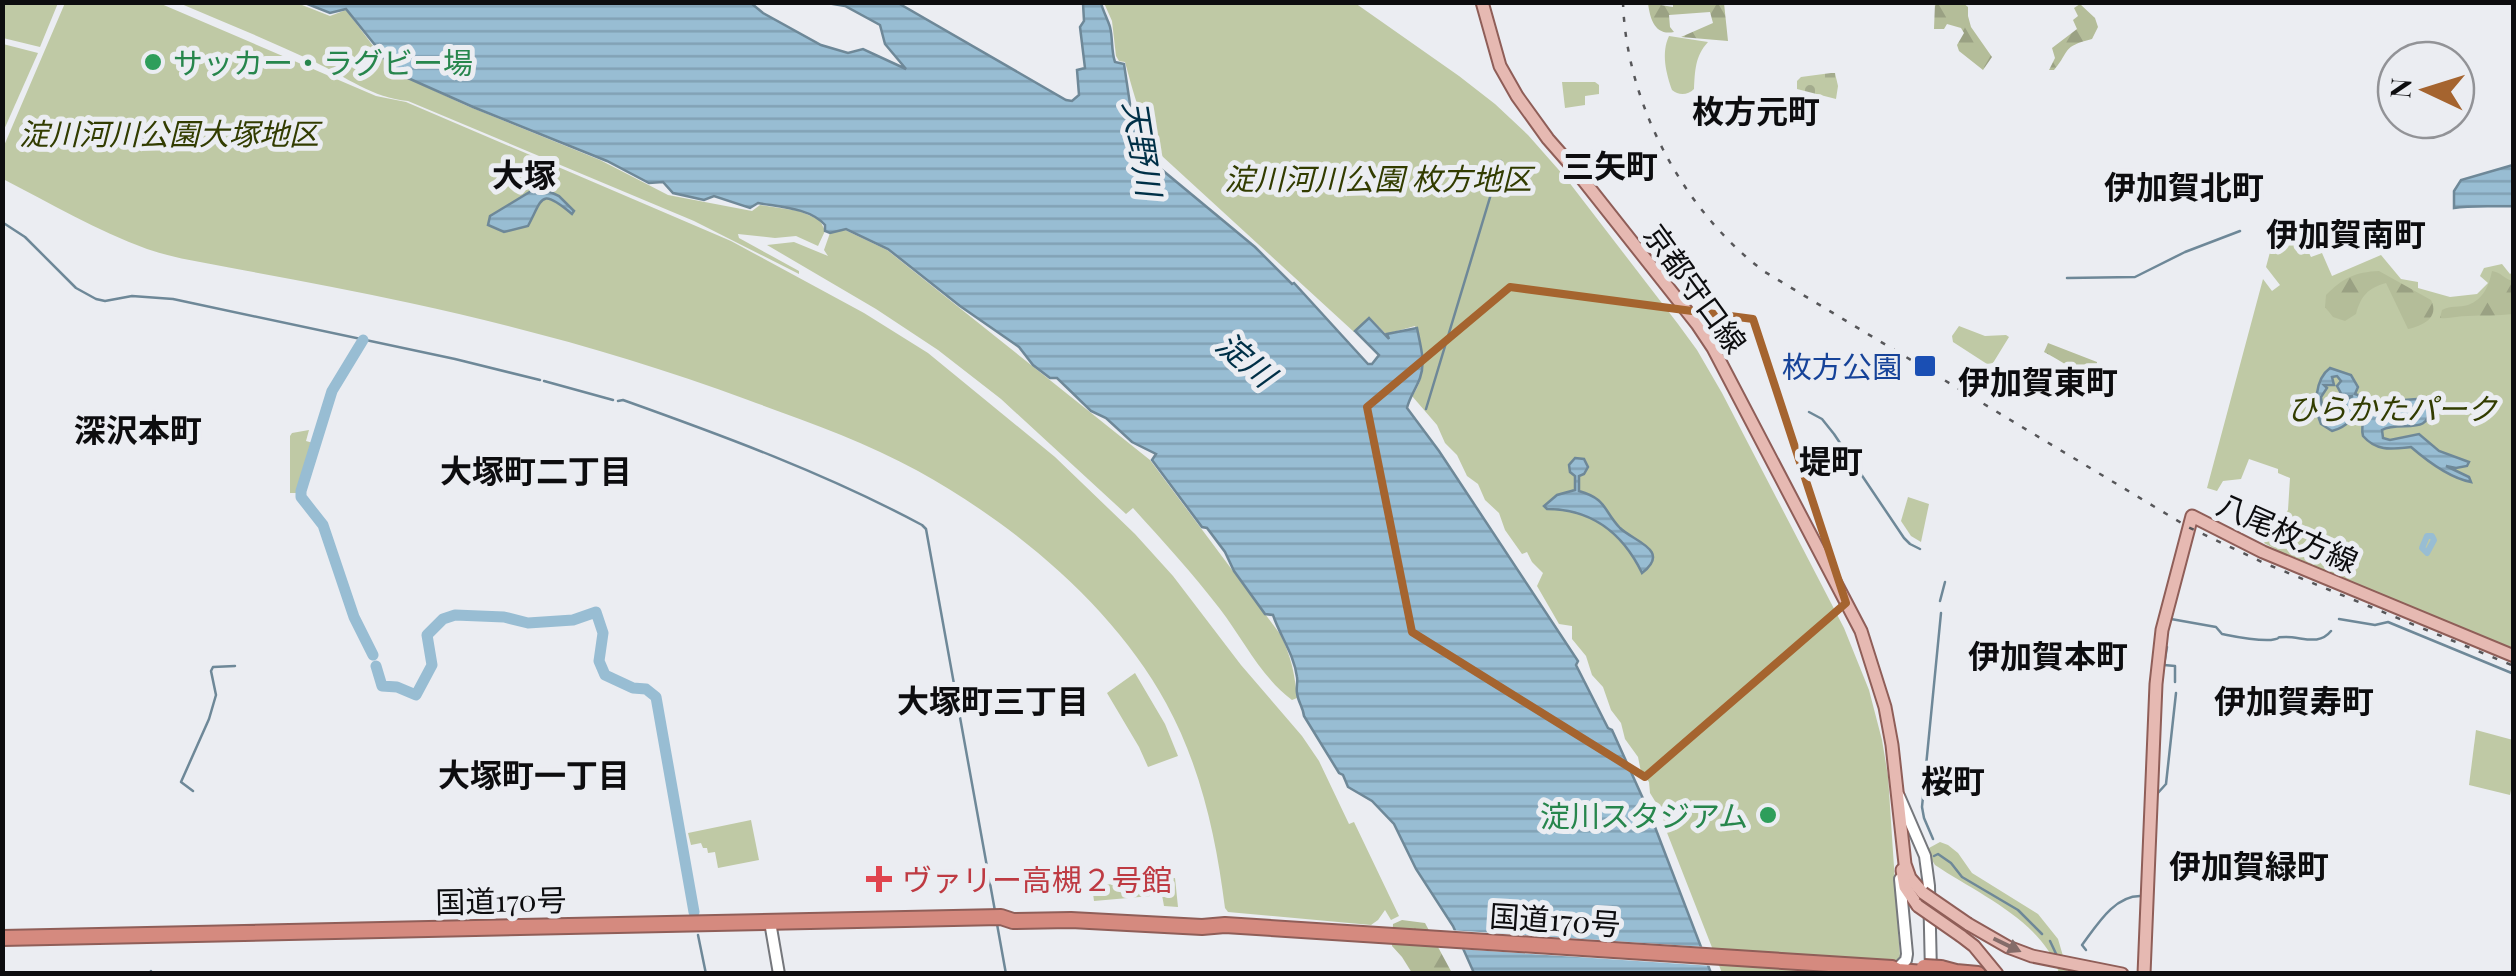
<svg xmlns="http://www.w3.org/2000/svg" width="2516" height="976" font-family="'Playfair Display','Noto Sans JP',serif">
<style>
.green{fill:#bfc9a5}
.forest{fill:url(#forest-firs)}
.cemetery{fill:url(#cemetery-stones)}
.water{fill:url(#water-rules);stroke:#6e8898;stroke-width:2.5;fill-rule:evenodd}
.pier{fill:#ebedf2}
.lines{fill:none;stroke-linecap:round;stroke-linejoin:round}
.stream{stroke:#6e8898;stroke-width:2.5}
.canal{stroke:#98bdd3;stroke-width:6}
.river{stroke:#98bdd3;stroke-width:11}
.secondary-casing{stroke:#75777c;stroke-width:14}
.primary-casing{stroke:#8f5e58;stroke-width:15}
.highway-casing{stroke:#8f5e58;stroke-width:18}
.secondary{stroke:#fff;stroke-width:10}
.primary{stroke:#e6b9b2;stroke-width:11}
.highway{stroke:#d58a7f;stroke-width:14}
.rail{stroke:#565659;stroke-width:2.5;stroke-dasharray:5 10;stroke-linecap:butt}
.primary-bridge-casing{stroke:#8f5e58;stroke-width:15;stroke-linecap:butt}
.highway-bridge-casing{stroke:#8f5e58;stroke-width:18;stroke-linecap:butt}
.primary-bridge{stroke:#e6b9b2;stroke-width:11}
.highway-bridge{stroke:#d58a7f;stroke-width:14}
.oneway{fill:#846c69}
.marked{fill:none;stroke:#a5642f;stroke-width:8;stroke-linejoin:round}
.leisure-dot{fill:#2e9e5b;stroke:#ebedf2;stroke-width:4}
.transit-dot{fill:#1a4fb4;stroke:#ebedf2;stroke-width:4}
.health-dot{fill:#e0444e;stroke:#ebedf2;stroke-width:4}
.labels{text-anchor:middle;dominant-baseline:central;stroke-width:10;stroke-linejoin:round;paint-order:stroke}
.leisure-label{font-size:30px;fill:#27864d;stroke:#ebedf2;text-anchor:start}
.park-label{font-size:30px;font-style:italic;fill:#323c00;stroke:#ebedf2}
.street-label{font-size:30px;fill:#0d0d0f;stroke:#ebedf2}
.transit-label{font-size:30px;fill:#164399;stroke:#ebedf2;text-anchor:end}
.health-label{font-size:30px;fill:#be3a42;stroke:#ebedf2;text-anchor:start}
.neighbourhood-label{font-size:32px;font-weight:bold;fill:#0d0d0f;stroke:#ebedf2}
.water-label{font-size:32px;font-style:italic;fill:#003047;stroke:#ebedf2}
</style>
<defs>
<pattern id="forest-firs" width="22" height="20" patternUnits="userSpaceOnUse" patternTransform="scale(2.5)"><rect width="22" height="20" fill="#b4bd99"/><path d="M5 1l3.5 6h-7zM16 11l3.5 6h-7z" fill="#9aa183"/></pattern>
<pattern id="cemetery-stones" width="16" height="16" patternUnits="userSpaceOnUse" patternTransform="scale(2.5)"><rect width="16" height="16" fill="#bfc9a5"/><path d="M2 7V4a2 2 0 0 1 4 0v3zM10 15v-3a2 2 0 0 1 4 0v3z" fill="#a3ab8d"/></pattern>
<pattern id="water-rules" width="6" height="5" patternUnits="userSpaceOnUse" patternTransform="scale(2.5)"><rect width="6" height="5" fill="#98bdd3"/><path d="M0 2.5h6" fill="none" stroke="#82a1b4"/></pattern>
</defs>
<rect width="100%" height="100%" fill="#ebedf2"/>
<g class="green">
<path d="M3 2 58 3 40 47 3 38Z"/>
<path d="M65 3H159L376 96 406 102 731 241 864 313 928 353 1055 457 1135 534 1173 576 1241 665 1302 736 1319 761 1349 824 1354 822 1399 916 1391 920 1385 910 1378 920 1371 925 1228 912 1225 908C1216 837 1201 767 1166 703 1113 606 1014 524 918 471 864 441 805 421 748 400 638 359 525 328 410 303 352 290 295 280 237 269 207 263 176 259 147 249 97 231 50 203 3 179V148Z"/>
<path d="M179 3H297L330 16 346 10 392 71 465 105 600 160 668 195 752 211 760 205 799 211 820 220 825 231 818 246 796 236 775 238 738 234 739 238 799 271V274L694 221 408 101C373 98 346 77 315 62 270 41 224 22 179 3Z"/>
<path d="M1104 3H1355L1459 76 1495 104 1528 135 1565 177 1678 324 1697 350 1722 393 1844 628 1869 690 1882 740 1888 776 1901 973H1722L1664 825 1663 814 1650 793 1649 782 1641 772 1638 757 1625 739 1621 723 1611 710 1603 687 1592 675 1586 656 1572 639V626L1559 624 1537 586 1543 573 1532 562 1527 552 1522 554 1505 530 1499 513 1485 500 1478 484 1467 476 1457 455 1445 443 1437 425 1412 396C1429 374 1420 351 1415 326L1386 334 1369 317 1354 332 1162 156C1142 127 1134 95 1125 62L1119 61 1116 56 1112 21Z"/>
<path d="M1669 36 1708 42C1695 56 1695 71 1694 89 1688 95 1679 96 1672 90 1666 73 1661 53 1669 36Z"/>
<path d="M3 44 38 53 3 132 2 44Z"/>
<path d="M1595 82 1599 85V94L1585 96V105L1565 108 1562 82Z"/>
<path d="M2297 229 2311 257 2322 253 2332 276 2381 255 2401 279 2418 282V288L2450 297 2477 294 2488 283 2480 276 2484 268 2502 264 2510 274 2513 272V651L2275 552V549L2264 543 2288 510 2290 478 2278 473V469L2249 459 2241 479 2223 481 2217 491 2207 488 2263 279 2272 291 2280 285 2266 267 2273 241Z"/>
<path d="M845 230 887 250 1150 460 1280 634C1291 655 1295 675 1297 698L1292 700C1261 677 1243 639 1220 609 1193 574 1163 541 1133 508L1126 514 1001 399 938 350 876 309 767 245 794 242 828 256 824 250 830 233Z"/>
<path d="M1959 326 1985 336 2006 335 2009 337 1993 363 1987 364 1953 342 1952 336Z"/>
<path d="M309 430 306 441 313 443 298 493H290V436L292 433Z"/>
<path d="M1908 497 1929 504 1921 542 1911 536 1901 521Z"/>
<path d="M1135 673 1165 724 1178 756 1148 767 1139 747 1107 693Z"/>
<path d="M2476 730 2513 740V780L2510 795 2469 785Z"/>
<path d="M751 820 759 860 718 868 715 852 708 853 707 848H703L701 843 691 845 688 833Z"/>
<path d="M1940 842 1948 845 1958 853 1972 873 2038 914 2058 939 2068 973H2059C2043 921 1978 894 1935 865L1930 857 1929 848Z"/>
<path d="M1175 878 1178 907 1164 906 1162 895 1094 901 1092 886Z"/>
</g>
<g class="forest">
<path d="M1648 3 1673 7V3H1724L1728 41 1681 37 1713 23 1710 12 1669 15 1670 27 1674 32C1655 36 1650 19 1648 3Z"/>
<path d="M1935 3H1963L1968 7V16L1971 27 1992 57 1983 70 1959 51 1957 45 1964 33 1961 28 1947 24 1944 29H1934Z"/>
<path d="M2080 4 2095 18 2098 27 2092 39C2061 47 2071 50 2054 70H2049L2055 58 2052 48 2077 29 2073 20 2078 16 2074 8Z"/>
<path d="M2379 271 2431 300C2440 318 2422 326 2408 329L2386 283C2368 288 2361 296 2356 314L2345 321 2333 317 2325 307 2326 295C2343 278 2355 272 2379 271Z"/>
<path d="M2492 271C2501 272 2504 279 2513 281V314C2498 316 2483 315 2468 316 2458 316 2450 319 2440 318L2442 310C2451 305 2459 308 2468 305 2484 299 2489 285 2492 271Z"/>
<path d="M2048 343 2097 362 2094 376C2074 372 2062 361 2044 352Z"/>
<path d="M1402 920 1425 923 1452 973H1412L1402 957 1392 946 1393 924Z"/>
</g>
<path class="cemetery" d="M1831 73H1835L1838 86 1836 99 1797 89V81L1801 77Z"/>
<g class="water">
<path d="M305 3H751L763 13 821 45 848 53 863 49 906 69 885 44 880 25 845 6 827 3H898L1066 100 1072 101 1079 95 1077 70 1085 68 1080 27 1084 21 1083 3H1101C1103 11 1108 20 1110 27 1113 39 1111 51 1115 62L1124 64 1133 124 1147 153 1161 169 1255 247 1292 284 1294 283 1368 364H1372L1379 355 1355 331 1369 318 1389 339 1387 334 1417 328C1420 344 1426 362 1420 378 1416 389 1409 398 1407 408L1439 451 1578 661 1576 665 1608 728 1612 730 1650 814 1711 973H1474L1453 926 1416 869 1394 824 1372 801 1348 787 1343 775 1339 773 1304 716C1303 707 1298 702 1297 693 1296 688 1298 682 1297 677 1294 654 1280 636 1273 615L1265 614 1234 571 1225 552 1207 528 1202 527 1152 460 1156 454 1132 442 1106 418 1091 411 1057 378H1050L1033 365 1019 347 960 306 888 249 846 229 830 233 825 231V225C810 208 780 207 758 203L750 208 714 196 704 200 673 193 663 182 649 183 607 161 473 107 392 71 379 50 346 9 330 13Z"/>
<path d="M2513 165V206C2496 207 2471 205 2454 208V191L2461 180Z"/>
<path d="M544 189 559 196 574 211 572 214C540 187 543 198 528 226L504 232 488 225 490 216 533 190Z"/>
<path d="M2330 368 2351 375 2358 387 2355 394 2358 395 2361 399C2357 415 2348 427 2332 431L2321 424C2313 407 2315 379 2330 368ZM2337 376 2341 381 2337 386 2343 397 2353 396 2344 400C2350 414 2347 424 2330 425L2323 416 2321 397 2327 388 2324 385H2334L2332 377Z"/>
<path d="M2417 399 2428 406C2433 437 2399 420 2382 430L2383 438 2390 440 2419 434 2439 451 2469 462 2467 466 2456 468 2446 466 2469 477 2471 482C2450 478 2426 460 2411 447 2392 449 2377 452 2363 436 2360 424 2367 409 2377 402Z"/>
<path d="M1575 458 1584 459 1588 467 1584 474 1579 476V491C1607 499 1603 510 1620 528 1633 541 1672 550 1642 573 1623 534 1592 509 1547 509L1544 506 1557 495 1575 490V476L1570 472 1569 465Z"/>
</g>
<path class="pier" d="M1449 930 1705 947 1713 966 1458 949Z"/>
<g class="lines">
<g class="stream">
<path d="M2 222 25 237 76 288 96 299 105 301 132 296 173 299 455 359 540 380"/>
<path d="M2067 278 2135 277 2185 252 2240 231"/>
<path d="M544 381 613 400"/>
<path d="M618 401 623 400C724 436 827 474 922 525L926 529 995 911"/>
<path d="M1426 409 1501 161"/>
<path d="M1809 412 1822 419 1834 434 1904 538 1910 544 1920 549"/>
<path d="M1940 601 1945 582"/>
<path d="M2171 619 2216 627 2222 634C2237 637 2255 641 2271 640 2286 638 2271 637 2286 637 2303 637 2319 646 2331 631"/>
<path d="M2339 619 2375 625 2388 622 2514 674"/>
<path d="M2167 647 2164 665 2175 666V682"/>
<path d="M193 791 181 782 209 719 216 695 211 671 213 667 235 666"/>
<path d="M2157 794 2166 784 2176 693"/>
<path d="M1933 839 1924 818 1922 807 1941 613"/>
<path d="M1934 856 1938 854 1951 863 1962 877 2018 910 2042 934"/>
<path d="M997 924 1006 974"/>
<path d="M698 935 706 974"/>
<path d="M2050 941 2058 958"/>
<path d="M2086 950 2082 945C2097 925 2114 896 2140 896"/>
<path d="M149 974 151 971"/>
</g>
<path class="canal" d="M2427 536H2432L2434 540 2427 553 2422 548Z"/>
<g class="river">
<path d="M363 340 332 391 301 491V497L323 525 354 617 373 655"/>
<path d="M376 666 382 686 397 687 416 695 432 665 427 635 443 619 455 615 504 617 528 623 573 620 596 612 603 633 599 661 605 675 633 688 646 689 656 697 694 912"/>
</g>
<g class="secondary-casing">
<g id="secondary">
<path d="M1899 796 1925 856 1929 886 1931 973"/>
<path d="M1900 879 1907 954 1906 960 1901 965"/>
<path d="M770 922 779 974"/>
</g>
</g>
<g class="primary-casing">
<g id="primary">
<path d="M1482 2 1500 66 1517 96 1548 139 1576 171 1697 324 1713 348 1861 631 1885 707 1892 745 1905 864 1910 878 1923 893"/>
<path d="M1902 870 1905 887 1918 906"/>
<path d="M1968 924 2008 947 2032 956 2122 974"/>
<path d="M1961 936 1974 946 1997 974"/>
<path d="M2144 974 2156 684 2162 630 2192 516 2263 552 2514 656"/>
</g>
</g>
<g class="highway-casing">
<g id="highway">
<path d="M2 938 1001 917 1013 921 1071 920 1202 927 1225 925 1892 968 1898 971 1925 973"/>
<path d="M1941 968 1956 972 1978 974"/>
</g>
</g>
<use href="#secondary" class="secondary"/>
<use href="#primary" class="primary"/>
<use href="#highway" class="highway"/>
<path class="rail" d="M1623 2C1626 104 1684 212 1765 272L2188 527 2264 563 2514 666"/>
<g class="primary-bridge-casing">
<g id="primary-bridge">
<path d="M1923 893 1968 924"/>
<path d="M1918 906 1961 936"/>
</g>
</g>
<g class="highway-bridge-casing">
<path id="highway-bridge" d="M1924 967 1941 968"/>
</g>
<use href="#primary-bridge" class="primary-bridge"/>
<use href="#highway-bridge" class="highway-bridge"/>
</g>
<defs><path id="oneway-solid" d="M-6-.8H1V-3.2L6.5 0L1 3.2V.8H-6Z" transform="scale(2.5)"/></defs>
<use class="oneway" href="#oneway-solid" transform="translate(2007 945) rotate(26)"/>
<path class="marked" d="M1510 287 1753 319 1846 603 1645 777 1412 632 1367 407Z"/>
<g class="leisure-dot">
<circle cx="153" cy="62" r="10"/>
<circle cx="1768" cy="815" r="10"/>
</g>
<rect class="transit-dot" x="1913" y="354" width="24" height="24" rx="5"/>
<path class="health-dot" d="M874 864h10v10h10v10h-10v10h-10v-10h-10v-10h10z"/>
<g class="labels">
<g class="leisure-label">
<text x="173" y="62">サッカー・ラグビー場</text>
<text x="1748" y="815" text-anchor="end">淀川スタジアム</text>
</g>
<g class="park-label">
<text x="169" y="133">淀川河川公園大塚地区</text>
<text x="1378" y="178">淀川河川公園 枚方地区</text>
<text x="2392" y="408">ひらかたパーク</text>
</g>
<g class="street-label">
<text transform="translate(1696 288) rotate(54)">京都守口線</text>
<text transform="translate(2288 532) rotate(24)">八尾枚方線</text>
<text transform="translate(501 900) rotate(-1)">国道170号</text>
<text transform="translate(1555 919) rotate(4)">国道170号</text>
</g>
<g class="transit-label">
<text x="1902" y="366">枚方公園</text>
</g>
<g class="health-label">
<text x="902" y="879">ヴァリー高槻２号館</text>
</g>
<g class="neighbourhood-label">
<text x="1756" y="109">枚方元町</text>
<text x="1610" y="164">三矢町</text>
<text x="524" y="173">大塚</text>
<text x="2184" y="185">伊加賀北町</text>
<text x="2346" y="232">伊加賀南町</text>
<text x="2038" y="380">伊加賀東町</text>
<text x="138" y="428">深沢本町</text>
<text x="1831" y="459">堤町</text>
<text x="536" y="469">大塚町二丁目</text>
<text x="2048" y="654">伊加賀本町</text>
<text x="993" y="699">大塚町三丁目</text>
<text x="2294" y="699">伊加賀寿町</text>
<text x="534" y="773">大塚町一丁目</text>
<text x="1953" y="779">桜町</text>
<text x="2249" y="864">伊加賀緑町</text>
</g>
<g class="water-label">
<text transform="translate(1144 148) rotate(81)">天野川</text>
<text transform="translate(1247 358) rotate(40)">淀川</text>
</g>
</g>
<rect width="2516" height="976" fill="none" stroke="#0d0d0f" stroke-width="10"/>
<g transform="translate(2426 90) rotate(274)"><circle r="48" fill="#ebedf2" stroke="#929397" stroke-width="2.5"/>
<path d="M0-8L18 38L0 25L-18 38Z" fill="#a5642f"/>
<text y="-15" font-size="28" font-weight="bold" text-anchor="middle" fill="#0d0d0f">N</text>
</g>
</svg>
